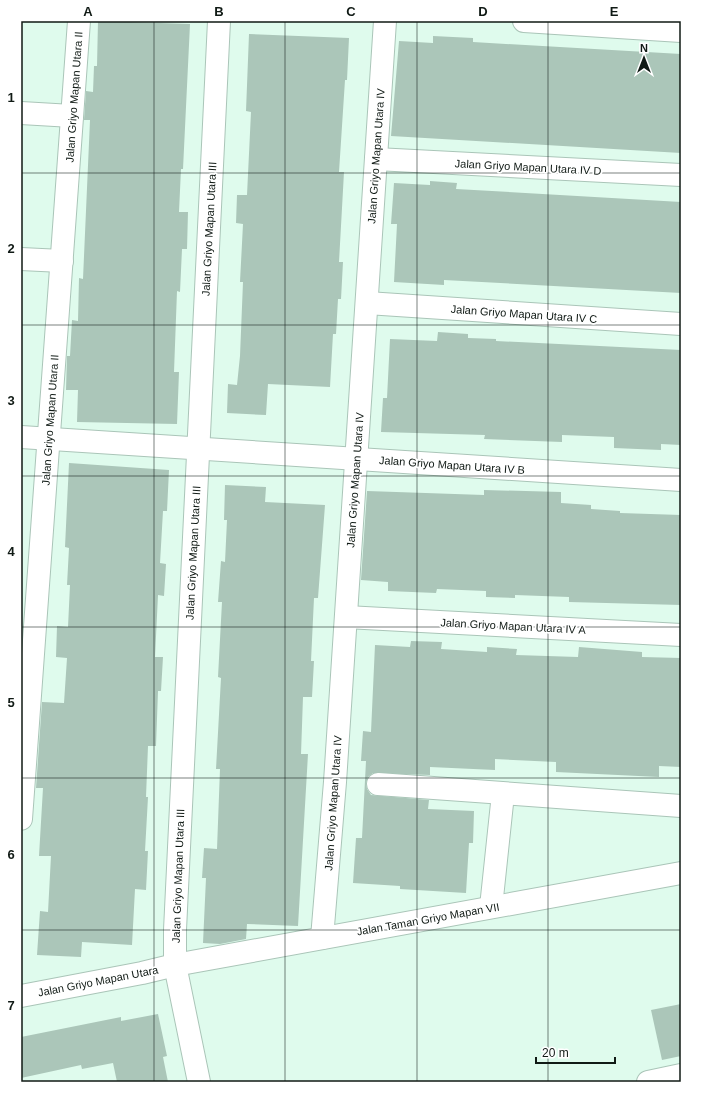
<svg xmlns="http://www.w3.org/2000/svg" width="702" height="1103" font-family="Arial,sans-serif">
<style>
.building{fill:#abc6b9}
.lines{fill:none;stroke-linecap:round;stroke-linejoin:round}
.street-casing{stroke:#aac5b8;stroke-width:24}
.street{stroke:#fff;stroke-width:22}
.grid{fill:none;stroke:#101a15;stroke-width:1;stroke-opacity:0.55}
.labels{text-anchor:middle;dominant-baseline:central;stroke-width:3.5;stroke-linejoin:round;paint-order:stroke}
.street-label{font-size:11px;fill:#101a15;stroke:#fff}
.neatline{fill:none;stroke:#101a15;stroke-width:1.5}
.grid-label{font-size:13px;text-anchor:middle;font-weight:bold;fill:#101a15}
</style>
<rect width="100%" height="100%" fill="#dffbed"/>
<g class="building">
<path d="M98 21 190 24 183 169H181L179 212H188L187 249H182L180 292 177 291 174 372H179L177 424 77 422 78 390H66L67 356H70L72 320 78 321 79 278 83 279 90 120H84L86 91 93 92 94 66H97Z"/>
<path d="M249 34 349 38 347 80H345L339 172H344L339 262H343L341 299H338L336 334H333L330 387 268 384 266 415 227 413 228 384 237 385 240 356 243 282H240L243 224 236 223 237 195H247L251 112 246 111Z"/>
<path d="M433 36 473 38V42L681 54V153L391 136 399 41 433 43Z"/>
<path d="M430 181 457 183 456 189 681 202V293L444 280V285L394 282 397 224H391L394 183 430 185Z"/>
<path d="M438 332 468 334V338L496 339V341L681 350V445L661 444V450L614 448V437L562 435V442L484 439 485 435 381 432 383 398H387L390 339 437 341Z"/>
<path d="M69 463 169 470 167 511H163L160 563 166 564 164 596 158 595 155 657H163L161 691H158L156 746H148L146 797H148L145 851H148L146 890 135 889 132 945 82 942 81 957 37 955 40 911 48 912 51 856H39L43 788H36L42 702 64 703 67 658 56 657 57 626 68 627 70 585H67L69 548 65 547Z"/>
<path d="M225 485 266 487 265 502 325 505 318 598H314L311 661H314L312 697H303L301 754H308L298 926 247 924 246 939 220 944 203 943 206 878H202L204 848 217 849 220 769H216L221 678 218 677 222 602H218L221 561 225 562 227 520H224Z"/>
<path d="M484 490 561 492V503L591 505V509L620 511V513L681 515V605L569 602V597L515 595V598L486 597V591L437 589 436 593 388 591V582L361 580 367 491 484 495Z"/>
<path d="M411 641 442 642 441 649 487 652V647L517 649 516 655 578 657 579 647 642 652V657L681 658V767L659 766V777L556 772V762L495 759V770L430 767V775L373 773 368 777 366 783 367 789 371 795 429 800 428 809 474 811 473 843H469L466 893 400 889V886L353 883 356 838H362L366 761H361L363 731 371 732 375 645 410 647Z"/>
<path d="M681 1004V1056L662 1060 651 1010Z"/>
<path d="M158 1014 167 1056 163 1057 168 1082H117L113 1063 82 1069 81 1065 21 1078V1037L121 1017V1021Z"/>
</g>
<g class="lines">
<g class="street-casing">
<g id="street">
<path d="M524 21 681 31"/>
<path d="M21 113 72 116"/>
<path d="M376 159 681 175"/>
<path d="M21 259 62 261"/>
<path d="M367 303 681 324"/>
<path d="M21 437 681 480"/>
<path d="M346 617 681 635"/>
<path d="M378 784 681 806"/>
<path d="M21 819 79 21"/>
<path d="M491 907 503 794"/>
<path d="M322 938 335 782 385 21"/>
<path d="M21 996 142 973 175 965 681 873"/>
<path d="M199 1082 175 965V930L219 21"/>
<path d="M648 1082 681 1075"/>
</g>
</g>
<use href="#street" class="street"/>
</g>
<path class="grid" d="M154 21V1082M285 21V1082M417 21V1082M548 21V1082M21 173H681M21 325H681M21 476H681M21 627H681M21 778H681M21 930H681"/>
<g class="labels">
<g class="street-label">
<text transform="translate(74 97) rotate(-86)">Jalan Griyo Mapan Utara II</text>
<text transform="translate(376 156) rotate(-86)">Jalan Griyo Mapan Utara IV</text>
<text transform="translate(528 167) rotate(3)">Jalan Griyo Mapan Utara IV D</text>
<text transform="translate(209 229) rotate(-87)">Jalan Griyo Mapan Utara III</text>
<text transform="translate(524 314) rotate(4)">Jalan Griyo Mapan Utara IV C</text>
<text transform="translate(50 420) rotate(-86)">Jalan Griyo Mapan Utara II</text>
<text transform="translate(452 465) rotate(4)">Jalan Griyo Mapan Utara IV B</text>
<text transform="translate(355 480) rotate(-86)">Jalan Griyo Mapan Utara IV</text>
<text transform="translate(193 553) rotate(-87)">Jalan Griyo Mapan Utara III</text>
<text transform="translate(513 626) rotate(3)">Jalan Griyo Mapan Utara IV A</text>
<text transform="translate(333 803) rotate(-86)">Jalan Griyo Mapan Utara IV</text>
<text transform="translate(178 876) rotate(-88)">Jalan Griyo Mapan Utara III</text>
<text transform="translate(428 919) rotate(-10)">Jalan Taman Griyo Mapan VII</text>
<text transform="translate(98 981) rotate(-11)">Jalan Griyo Mapan Utara</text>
</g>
</g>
<rect width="702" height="1103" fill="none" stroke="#ffffff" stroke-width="44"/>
<g transform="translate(644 58)" stroke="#ffffff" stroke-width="3" paint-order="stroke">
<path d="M0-3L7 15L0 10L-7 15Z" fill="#101a15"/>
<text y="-6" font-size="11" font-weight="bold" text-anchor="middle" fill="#101a15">N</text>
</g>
<path d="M536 1057v6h79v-6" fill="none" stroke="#101a15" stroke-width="2"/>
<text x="542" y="1057" font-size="12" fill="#101a15" stroke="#ffffff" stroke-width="3" paint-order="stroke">20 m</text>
<rect x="22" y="22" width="658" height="1059" class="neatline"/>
<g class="grid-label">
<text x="88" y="16">A</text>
<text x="219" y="16">B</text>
<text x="351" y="16">C</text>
<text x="483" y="16">D</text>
<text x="614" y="16">E</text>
<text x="11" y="102">1</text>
<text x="11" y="253">2</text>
<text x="11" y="405">3</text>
<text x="11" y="556">4</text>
<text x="11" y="707">5</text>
<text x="11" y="859">6</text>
<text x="11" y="1010">7</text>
</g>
</svg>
